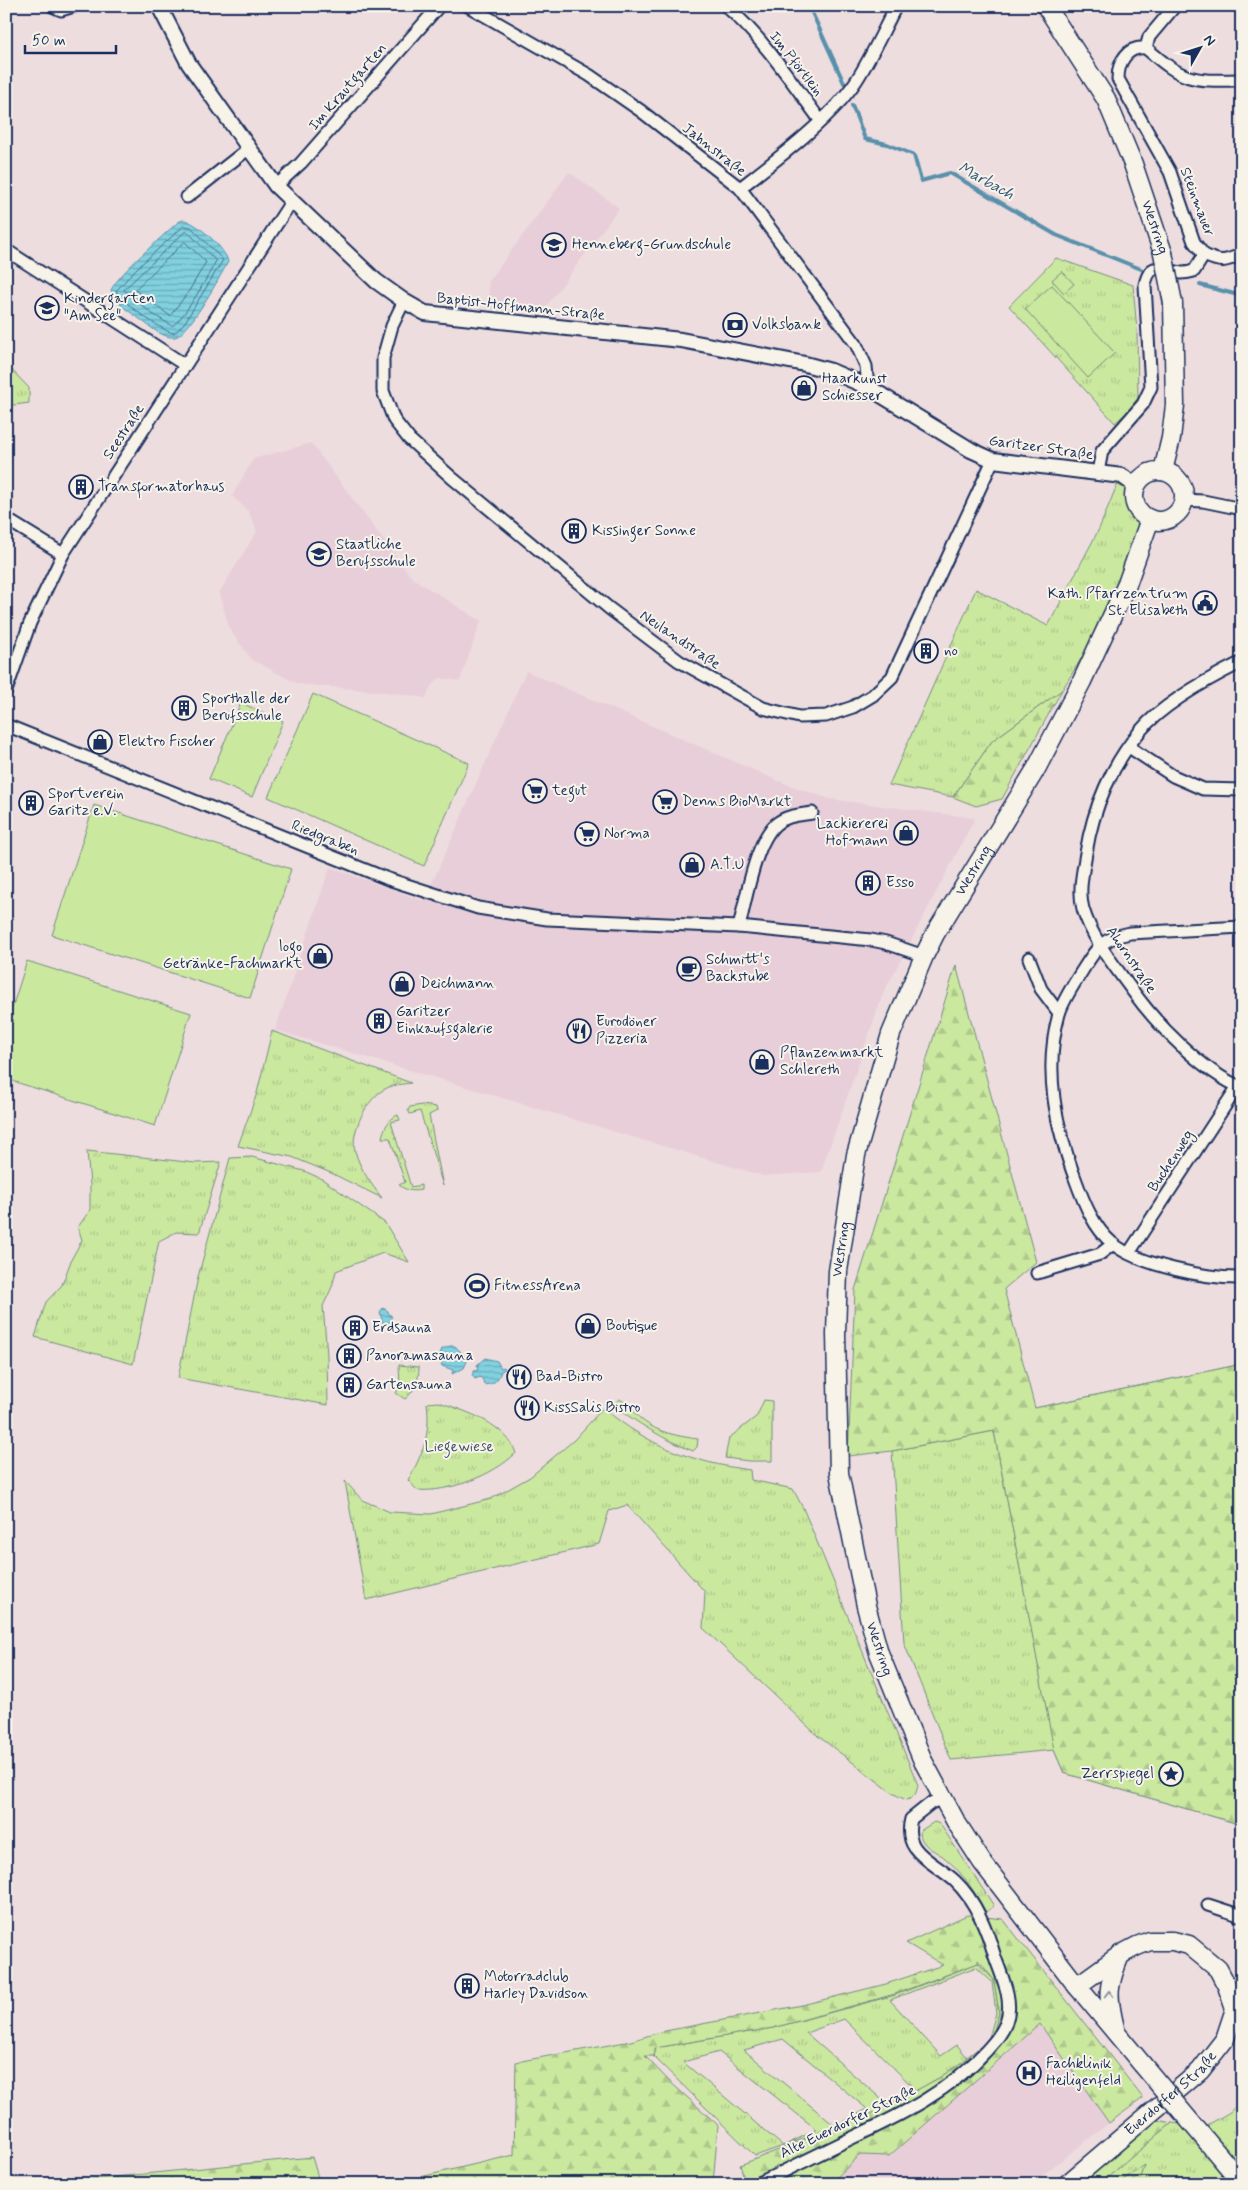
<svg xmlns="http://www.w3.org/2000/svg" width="1248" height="2190" font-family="Mynerve,sans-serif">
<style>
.built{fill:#e8ced9}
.grass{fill:url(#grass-tufts);stroke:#738c7e;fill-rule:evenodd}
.forest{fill:url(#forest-firs);stroke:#738c7e}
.pitch{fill:#cbe89f;stroke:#738c7e}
.water{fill:url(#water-rules);stroke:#5990ab}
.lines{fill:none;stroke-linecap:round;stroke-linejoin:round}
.shore{stroke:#447092;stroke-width:1}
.stream{stroke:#5990ab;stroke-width:4}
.minor-casing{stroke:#1b2f5e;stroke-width:15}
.tertiary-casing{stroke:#1b2f5e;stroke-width:18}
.primary-casing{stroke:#1b2f5e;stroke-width:21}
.minor{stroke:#f7f3e8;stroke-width:11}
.tertiary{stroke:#f7f3e8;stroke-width:14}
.primary{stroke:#f7f3e8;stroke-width:18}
.primary-bridge-casing{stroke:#1b2f5e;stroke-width:21;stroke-linecap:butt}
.primary-bridge{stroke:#f7f3e8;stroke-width:18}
.oneway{stroke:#8991a3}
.labels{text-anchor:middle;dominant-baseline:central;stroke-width:4;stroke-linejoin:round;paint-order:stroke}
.street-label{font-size:15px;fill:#1b2f5e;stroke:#f7f3e8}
.poi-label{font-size:15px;fill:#1b2f5e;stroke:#f7f3e8;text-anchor:start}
.park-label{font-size:15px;fill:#3e546b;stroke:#f7f3e8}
.water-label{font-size:16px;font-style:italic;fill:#35587e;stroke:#f7f3e8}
</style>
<defs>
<pattern id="grass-tufts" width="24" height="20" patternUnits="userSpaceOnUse" patternTransform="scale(1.25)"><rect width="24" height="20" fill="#cbe89f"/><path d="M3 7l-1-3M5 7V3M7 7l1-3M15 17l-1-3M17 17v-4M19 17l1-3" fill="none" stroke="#aec78b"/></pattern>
<pattern id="forest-firs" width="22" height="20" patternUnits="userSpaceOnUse" patternTransform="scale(1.25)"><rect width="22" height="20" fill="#cbe89f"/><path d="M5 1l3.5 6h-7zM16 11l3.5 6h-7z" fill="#aec78b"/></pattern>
<pattern id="water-rules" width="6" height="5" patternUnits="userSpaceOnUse" patternTransform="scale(1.25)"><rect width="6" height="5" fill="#82d1df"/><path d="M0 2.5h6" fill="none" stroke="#6aaab8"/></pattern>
</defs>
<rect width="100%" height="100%" fill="#eedddf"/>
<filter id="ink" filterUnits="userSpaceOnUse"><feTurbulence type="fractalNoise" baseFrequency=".02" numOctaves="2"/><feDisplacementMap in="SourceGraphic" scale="10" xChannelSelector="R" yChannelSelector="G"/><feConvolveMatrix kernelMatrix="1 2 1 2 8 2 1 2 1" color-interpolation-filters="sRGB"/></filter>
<g filter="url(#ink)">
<g class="built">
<path d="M569 172 619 208 543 311 488 309 489 281Z"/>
<path d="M311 443 412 578 481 621 460 681 440 678 431 686 426 698 386 692 298 684 252 660 230 630 219 593 257 531 248 511 232 496 253 459Z"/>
<path d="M526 671 786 784 830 799 975 818 883 994 821 1172 763 1176 275 1030 330 867 424 901Z"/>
<path d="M1040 2024 1109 2123 1031 2184H830L860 2155 890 2156Z"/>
</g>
<g class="grass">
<path d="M1056 258 1133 285 1137 331 1138 398 1126 413 1115 423 1009 306Z"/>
<path d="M6 364 29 388V403L6 406Z"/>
<path d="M1117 485 1134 491 1143 511 1126 567 1092 641 1062 690 992 741 953 797 889 785 976 589 1048 626 1099 529Z"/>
<path d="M272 1031 411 1083C403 1084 392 1085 385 1089 367 1098 350 1132 355 1151 360 1169 371 1184 382 1198L331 1173 292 1157 238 1146 257 1093Z"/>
<path d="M422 1105 436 1107 437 1111 429 1115 443 1186 420 1111 410 1114 408 1110 410 1107Z"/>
<path d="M398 1115 400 1120 391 1122 411 1187 421 1185V1190C412 1192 405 1190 399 1185L405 1182 390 1138H382C383 1130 389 1118 398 1115Z"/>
<path d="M87 1151 196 1163 221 1162 199 1233 176 1232 159 1241 133 1364 35 1337 46 1302 62 1285 72 1258 82 1240 78 1227 90 1210V1184Z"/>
<path d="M252 1157 304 1171 322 1179 385 1223 409 1262 383 1253 336 1271 332 1287 323 1306 327 1355 328 1405 178 1378 198 1277 230 1158Z"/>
<path d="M1242 1364V1825L1064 1773 1054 1750 951 1760 904 1643 892 1451 994 1431 1043 1690 1035 1408Z"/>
<path d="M399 1365 419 1367C419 1380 415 1391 405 1399L396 1393 400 1385Z"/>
<path d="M619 1399C630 1403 633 1413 642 1420 658 1433 678 1436 698 1439L697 1447 693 1451C663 1439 639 1424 613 1405Z"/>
<path d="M764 1400 772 1401V1461H749L725 1458 729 1438 757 1416Z"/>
<path d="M439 1402C467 1412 505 1423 516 1453 494 1475 448 1493 417 1490L408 1480C423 1454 431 1433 427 1403Z"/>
<path d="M603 1408C649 1446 691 1462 750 1470L751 1480 793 1489 803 1508 918 1785C916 1794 915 1798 906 1800L894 1794 818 1736 703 1628 705 1592 627 1505 609 1511 599 1544 366 1600 345 1481 362 1500 390 1512 431 1514 491 1499 530 1477 574 1440Z"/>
<path d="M934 1822 940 1824 994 1906 986 1912C975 1892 963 1873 945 1858 935 1850 920 1847 920 1831Z"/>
<path d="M978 1963 994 1980 999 2013 991 2042 939 2078 878 2112 755 2156 653 2056 655 2048 773 2028 895 1995ZM976 1967 992 1982 996 2013 988 2041 967 2057 957 2045 941 2056 890 2000ZM844 2019 914 2088 887 2104 806 2033ZM783 2039 867 2109 835 2126 744 2050ZM719 2052 816 2129V2130L783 2146 683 2062Z"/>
<path d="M1242 2099V2184H1139L1144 2166 1117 2184H1107L1106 2178 1172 2123 1204 2127 1230 2112Z"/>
</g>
<g class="forest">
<path d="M1062 690 1002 799 976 806 953 797 992 741Z"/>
<path d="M956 965 1036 1262 1004 1289 1035 1408 1242 1364V1825L1064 1773 1054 1750 994 1431 892 1451 848 1456 855 1290Z"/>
<path d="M967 1915 1003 1919 1143 2098 1109 2123 1040 2024 889 2156 860 2155 830 2184H746L740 2165 878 2111 939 2078 991 2042 999 2013 994 1980 978 1960V1963L895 1994 773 2028 655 2048 653 2056H645L668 2080 718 2125 713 2184H391L514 2155 516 2062 631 2041 660 2032 802 2005 886 1984 943 1965 906 1943Z"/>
<path d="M1157 2120 1172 2123 1107 2178V2184H1081Z"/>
<path d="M312 2157 320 2184H45Z"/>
<path d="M1145 2165 1139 2184H1117Z"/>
</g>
<g class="pitch">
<path d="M1062 271 1074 284 1064 293 1052 280Z"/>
<path d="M1052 285 1115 353 1088 378 1025 309Z"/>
<path d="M313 694 469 763 424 866 268 797Z"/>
<path d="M241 703 283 721 252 797 209 779Z"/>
<path d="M94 805 291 869 250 998 52 935Z"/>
<path d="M27 961 191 1013 155 1126 6 1079V1027Z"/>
</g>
<g class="water">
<path d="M183 220C195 220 227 250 228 262 221 275 188 335 175 337 164 339 149 326 141 320 131 312 115 304 111 290 120 272 161 238 178 222Z"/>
<path d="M383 1308 388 1311 389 1315H391L392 1323 389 1327 383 1325 380 1312Z"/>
<path d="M450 1346H455L468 1359 464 1368 452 1374 453 1370 442 1366 439 1356 442 1349Z"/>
<path d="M485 1358 497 1361 501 1368 504 1367 505 1369 501 1371C498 1381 494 1384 484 1385L483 1380 480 1377 475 1379 472 1375 474 1371 478 1370 477 1365Z"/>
</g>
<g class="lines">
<g class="shore">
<path d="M184 226 191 227 223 260 185 322 177 331 173 333C161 330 121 302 116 291L135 270Z"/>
<path d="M185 232H188L216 261C208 276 185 318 172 326L151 313 124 290Z"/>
<path d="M185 242 206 262 189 291 170 316 135 290Z"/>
</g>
<g class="stream">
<path d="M809 6 844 83"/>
<path d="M852 105 865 139 887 144 914 155 921 181 950 173 1056 235 1141 269"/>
<path d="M1200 285 1242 296"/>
</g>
<g class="minor-casing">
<g id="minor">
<path d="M52 6 61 10 74 6"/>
<path d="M468 6 589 75 641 111 740 188 856 344 866 366 868 387"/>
<path d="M726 6C763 38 791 81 820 120"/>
<path d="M1175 6 1149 37 1146 48C1127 46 1118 62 1118 79L1170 172 1194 242 1204 255"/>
<path d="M1146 48C1185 82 1191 81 1242 80"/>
<path d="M276 186 301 163 439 6"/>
<path d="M740 188C776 160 831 119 856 81 871 58 883 31 896 6"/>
<path d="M187 197 248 149"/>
<path d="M6 250 185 365"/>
<path d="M1204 255C1221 263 1225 262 1242 254"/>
<path d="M404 301 392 326 383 358V391L394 420 409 439 451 477 610 609 679 661 763 708 799 717 826 716 853 707 873 695 892 677 993 460"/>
<path d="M1098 472 1102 451 1143 404 1151 387 1145 285C1150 259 1164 270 1181 273 1185 273 1190 272 1194 271L1204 255"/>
<path d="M1183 500 1203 501 1242 509"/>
<path d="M6 519 63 554"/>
<path d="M1242 662C1210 678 1164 703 1141 730 1112 764 1093 808 1086 853 1083 871 1078 891 1083 909 1092 939 1114 965 1132 990 1157 1025 1202 1071 1242 1088"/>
<path d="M6 691 30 623 63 554 291 202"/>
<path d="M6 725 388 879 478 908 547 919 739 927 871 940 886 943 924 956"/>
<path d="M1129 747 1173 776 1203 789 1242 790"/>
<path d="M739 927C746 900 755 842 776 824 787 815 800 815 812 813"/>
<path d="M1242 927 1130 933C1101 939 1097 947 1082 971 1074 984 1063 1000 1059 1014 1043 1071 1056 1127 1076 1181 1084 1203 1094 1228 1112 1243 1138 1265 1208 1279 1242 1278"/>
<path d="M1029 958 1041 989 1059 1013"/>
<path d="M1129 1253 1238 1086"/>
<path d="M1037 1273 1100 1254 1113 1244"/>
<path d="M1208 1905 1242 1916"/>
<path d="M757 2184C789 2169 821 2153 852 2138 901 2115 950 2091 987 2050 994 2042 1003 2033 1006 2022 1014 2001 1002 1977 995 1957 987 1930 976 1901 955 1881 933 1861 902 1853 911 1819L931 1803 943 1798"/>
</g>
</g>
<g class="tertiary-casing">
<path id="tertiary" d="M159 6 189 64 276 186 376 281 404 301 425 313 681 340 805 364 831 371 868 387 971 450 993 460 1122 476 1136 486"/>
</g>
<g class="primary-casing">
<g id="primary">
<path id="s1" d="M1046 6 1106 99 1133 164 1163 253"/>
<circle cx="1159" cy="496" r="25"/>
<path d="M1163 471 1171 438 1175 405 1173 303"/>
<path d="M1115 2028C1107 1995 1107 1987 1120 1955"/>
<path id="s2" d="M1142 2064 1077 1986 982 1862 956 1822 923 1761 879 1653 866 1606 839 1473 836 1334 838 1271 856 1155 891 1034 924 956 935 934 1036 769 1082 681 1127 584 1150 519"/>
<path id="s3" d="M1067 2184 1200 2071 1225 2039 1235 2009 1227 1986 1218 1969 1189 1945 1173 1941H1150L1137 1946 1120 1955 1077 1986"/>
</g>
</g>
<use href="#minor" class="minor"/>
<use href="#tertiary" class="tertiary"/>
<use href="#primary" class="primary"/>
<g class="primary-bridge-casing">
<g id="primary-bridge">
<path d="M1163 253 1173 303"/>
<path d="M1142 2064 1242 2183"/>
</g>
</g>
<use href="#primary-bridge" class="primary-bridge"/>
</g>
<defs><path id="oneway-chevron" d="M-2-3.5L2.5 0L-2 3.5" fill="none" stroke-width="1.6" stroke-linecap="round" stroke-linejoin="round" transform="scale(1.25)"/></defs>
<use class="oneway" href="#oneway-chevron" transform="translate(1109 1994) rotate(-90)"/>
</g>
<defs>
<g id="school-ring" transform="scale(1.25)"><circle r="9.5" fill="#f7f3e8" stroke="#1b2f5e" stroke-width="1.5"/><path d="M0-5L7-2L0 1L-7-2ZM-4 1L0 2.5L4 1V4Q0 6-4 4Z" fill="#1b2f5e"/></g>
<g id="bank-ring" transform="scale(1.25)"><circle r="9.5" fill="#f7f3e8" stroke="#1b2f5e" stroke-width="1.5"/><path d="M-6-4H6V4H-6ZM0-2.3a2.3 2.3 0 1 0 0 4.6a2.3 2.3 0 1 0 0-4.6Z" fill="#1b2f5e"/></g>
<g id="shop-ring" transform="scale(1.25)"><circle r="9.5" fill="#f7f3e8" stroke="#1b2f5e" stroke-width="1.5"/><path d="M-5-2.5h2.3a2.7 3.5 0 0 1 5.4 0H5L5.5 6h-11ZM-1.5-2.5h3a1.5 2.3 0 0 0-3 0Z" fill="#1b2f5e"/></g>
<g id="building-ring" transform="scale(1.25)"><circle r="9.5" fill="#f7f3e8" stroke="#1b2f5e" stroke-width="1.5"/><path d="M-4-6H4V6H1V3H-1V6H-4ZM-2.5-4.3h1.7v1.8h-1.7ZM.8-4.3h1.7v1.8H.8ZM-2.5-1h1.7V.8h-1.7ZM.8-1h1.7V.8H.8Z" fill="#1b2f5e"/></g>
<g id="civic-ring" transform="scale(1.25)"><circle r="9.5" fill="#f7f3e8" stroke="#1b2f5e" stroke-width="1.5"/><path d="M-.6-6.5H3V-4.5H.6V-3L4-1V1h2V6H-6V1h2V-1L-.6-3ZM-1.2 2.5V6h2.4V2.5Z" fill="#1b2f5e"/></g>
<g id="supermarket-ring" transform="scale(1.25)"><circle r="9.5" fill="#f7f3e8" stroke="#1b2f5e" stroke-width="1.5"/><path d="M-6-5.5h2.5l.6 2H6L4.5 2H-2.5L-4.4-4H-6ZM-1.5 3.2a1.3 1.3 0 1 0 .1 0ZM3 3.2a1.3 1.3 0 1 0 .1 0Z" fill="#1b2f5e"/></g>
<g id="cafe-ring" transform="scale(1.25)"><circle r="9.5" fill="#f7f3e8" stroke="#1b2f5e" stroke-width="1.5"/><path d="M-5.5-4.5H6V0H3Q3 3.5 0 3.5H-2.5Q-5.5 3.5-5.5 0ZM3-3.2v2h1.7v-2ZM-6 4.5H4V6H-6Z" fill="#1b2f5e"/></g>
<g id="restaurant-ring" transform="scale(1.25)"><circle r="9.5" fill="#f7f3e8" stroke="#1b2f5e" stroke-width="1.5"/><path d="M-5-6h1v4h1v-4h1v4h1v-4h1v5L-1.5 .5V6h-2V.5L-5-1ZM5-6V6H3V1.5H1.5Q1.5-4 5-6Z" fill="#1b2f5e"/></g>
<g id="stadium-ring" transform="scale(1.25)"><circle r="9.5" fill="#f7f3e8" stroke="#1b2f5e" stroke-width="1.5"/><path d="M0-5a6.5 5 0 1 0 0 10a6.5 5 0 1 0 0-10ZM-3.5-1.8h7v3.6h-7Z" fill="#1b2f5e"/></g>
<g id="sight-ring" transform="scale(1.25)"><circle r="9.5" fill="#f7f3e8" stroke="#1b2f5e" stroke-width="1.5"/><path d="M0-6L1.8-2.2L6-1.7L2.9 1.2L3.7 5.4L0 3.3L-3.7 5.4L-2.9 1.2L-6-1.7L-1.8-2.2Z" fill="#1b2f5e"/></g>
<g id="hospital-ring" transform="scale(1.25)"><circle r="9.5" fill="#f7f3e8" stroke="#1b2f5e" stroke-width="1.5"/><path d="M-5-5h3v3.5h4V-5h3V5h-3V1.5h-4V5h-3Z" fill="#1b2f5e"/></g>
</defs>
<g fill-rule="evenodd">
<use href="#school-ring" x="554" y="245"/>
<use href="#school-ring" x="47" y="308"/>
<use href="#bank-ring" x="735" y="325"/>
<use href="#shop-ring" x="804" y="388"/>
<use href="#building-ring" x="81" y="487"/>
<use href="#building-ring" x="574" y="531"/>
<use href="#school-ring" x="319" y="554"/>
<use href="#civic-ring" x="1205" y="603"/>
<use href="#building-ring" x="926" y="651"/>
<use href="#building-ring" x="184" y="708"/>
<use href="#shop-ring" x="100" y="742"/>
<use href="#supermarket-ring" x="535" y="791"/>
<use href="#supermarket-ring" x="665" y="802"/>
<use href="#building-ring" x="31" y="803"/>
<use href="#shop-ring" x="906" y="833"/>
<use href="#supermarket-ring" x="587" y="834"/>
<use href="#shop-ring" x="692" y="865"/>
<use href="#building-ring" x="868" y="883"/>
<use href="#shop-ring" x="320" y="956"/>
<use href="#cafe-ring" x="689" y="969"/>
<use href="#shop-ring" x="402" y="984"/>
<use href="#building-ring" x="379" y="1021"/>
<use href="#restaurant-ring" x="579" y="1031"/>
<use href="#shop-ring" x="762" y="1062"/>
<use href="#stadium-ring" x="477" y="1286"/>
<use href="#shop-ring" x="588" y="1326"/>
<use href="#building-ring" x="355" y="1328"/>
<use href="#building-ring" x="349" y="1356"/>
<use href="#restaurant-ring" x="519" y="1377"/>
<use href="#building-ring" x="349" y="1385"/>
<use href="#restaurant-ring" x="527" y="1408"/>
<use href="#sight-ring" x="1171" y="1774"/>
<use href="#building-ring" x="467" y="1986"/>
<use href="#hospital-ring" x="1029" y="2073"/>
</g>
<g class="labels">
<g class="street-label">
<text transform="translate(796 64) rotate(52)">Im Pförtlein</text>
<text transform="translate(348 87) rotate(-49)">Im Krautgarten</text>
<text transform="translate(714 150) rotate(38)">Jahnstraße</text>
<text transform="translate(1197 202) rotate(69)">Steinmauer</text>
<text stroke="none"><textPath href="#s1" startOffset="248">Westring</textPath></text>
<text transform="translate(521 307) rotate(6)">Baptist-Hoffmann-Straße</text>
<text transform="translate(124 432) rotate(-57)">Seestraße</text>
<text transform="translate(1041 448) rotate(8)">Garitzer Straße</text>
<text transform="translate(680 640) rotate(34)">Neulandstraße</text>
<text transform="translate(325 838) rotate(22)">Riedgraben</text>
<text stroke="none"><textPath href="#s2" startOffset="1305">Westring</textPath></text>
<text transform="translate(1131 960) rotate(56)">Ahornstraße</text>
<text transform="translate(1171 1161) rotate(-57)">Buchenweg</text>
<text stroke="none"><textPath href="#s2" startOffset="900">Westring</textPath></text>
<text transform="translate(879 1649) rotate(72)">Westring</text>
<text stroke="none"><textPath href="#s3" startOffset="138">Euerdorfer Straße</textPath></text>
<text transform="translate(848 2122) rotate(-26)">Alte Euerdorfer Straße</text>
</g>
<g class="poi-label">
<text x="572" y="245">Henneberg-Grundschule</text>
<text x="64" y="299">Kindergarten<tspan x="64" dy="17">"Am See"</tspan></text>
<text x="752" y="325">Volksbank</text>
<text x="822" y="379">Haarkunst<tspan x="822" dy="17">Schiesser</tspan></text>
<text x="98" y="487">Transformatorhaus</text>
<text x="592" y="531">Kissinger Sonne</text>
<text x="336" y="545">Staatliche<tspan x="336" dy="17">Berufsschule</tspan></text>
<text x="1188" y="594" text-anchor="end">Kath. Pfarrzentrum<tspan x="1188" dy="17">St. Elisabeth</tspan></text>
<text x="944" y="651">no</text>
<text x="202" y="699">Sporthalle der<tspan x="202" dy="17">Berufsschule</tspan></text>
<text x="118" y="742">Elektro Fischer</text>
<text x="552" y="791">tegut</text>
<text x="48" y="794">Sportverein<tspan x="48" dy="17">Garitz e.V.</tspan></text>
<text x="682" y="802">Denns BioMarkt</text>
<text x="888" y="824" text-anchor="end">Lackiererei<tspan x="888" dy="17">Hofmann</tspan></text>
<text x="604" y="834">Norma</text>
<text x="710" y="865">A.T.U</text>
<text x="886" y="883">Esso</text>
<text x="302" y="947" text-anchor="end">logo<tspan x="302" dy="17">Getränke-Fachmarkt</tspan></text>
<text x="706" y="960">Schmitt's<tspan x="706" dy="17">Backstube</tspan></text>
<text x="420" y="984">Deichmann</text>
<text x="396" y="1012">Garitzer<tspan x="396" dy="17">Einkaufsgalerie</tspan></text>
<text x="596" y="1022">Eurodöner<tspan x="596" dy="17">Pizzeria</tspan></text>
<text x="780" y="1053">Pflanzenmarkt<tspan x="780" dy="17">Schlereth</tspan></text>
<text x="494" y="1286">FitnessArena</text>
<text x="606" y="1326">Boutique</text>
<text x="372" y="1328">Erdsauna</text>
<text x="366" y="1356">Panoramasauna</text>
<text x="536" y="1377">Bad-Bistro</text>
<text x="366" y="1385">Gartensauna</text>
<text x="544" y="1408">KissSalis Bistro</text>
<text x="1154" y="1774" text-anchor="end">Zerrspiegel</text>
<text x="484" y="1977">Motorradclub<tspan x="484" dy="17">Harley Davidson</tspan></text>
<text x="1046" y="2064">Fachklinik<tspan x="1046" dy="17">Heiligenfeld</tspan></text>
</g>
<g class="park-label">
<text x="459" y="1447">Liegewiese</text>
</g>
<g class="water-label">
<text transform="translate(986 181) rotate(29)">Marbach</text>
</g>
</g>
<rect width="1248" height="2190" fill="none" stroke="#f7f3e8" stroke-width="25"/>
<rect x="12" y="12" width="1223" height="2165" fill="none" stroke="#1b2f5e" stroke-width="2" filter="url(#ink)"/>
<g transform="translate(1200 48) rotate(51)" stroke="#f7f3e8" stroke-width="4" paint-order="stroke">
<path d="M0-4L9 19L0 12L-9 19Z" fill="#1b2f5e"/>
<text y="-8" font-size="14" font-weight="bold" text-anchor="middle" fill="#1b2f5e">N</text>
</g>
<path d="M25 45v8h91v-8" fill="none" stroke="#1b2f5e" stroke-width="2.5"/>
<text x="32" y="45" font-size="15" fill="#1b2f5e" stroke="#f7f3e8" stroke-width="4" paint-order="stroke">50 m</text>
</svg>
